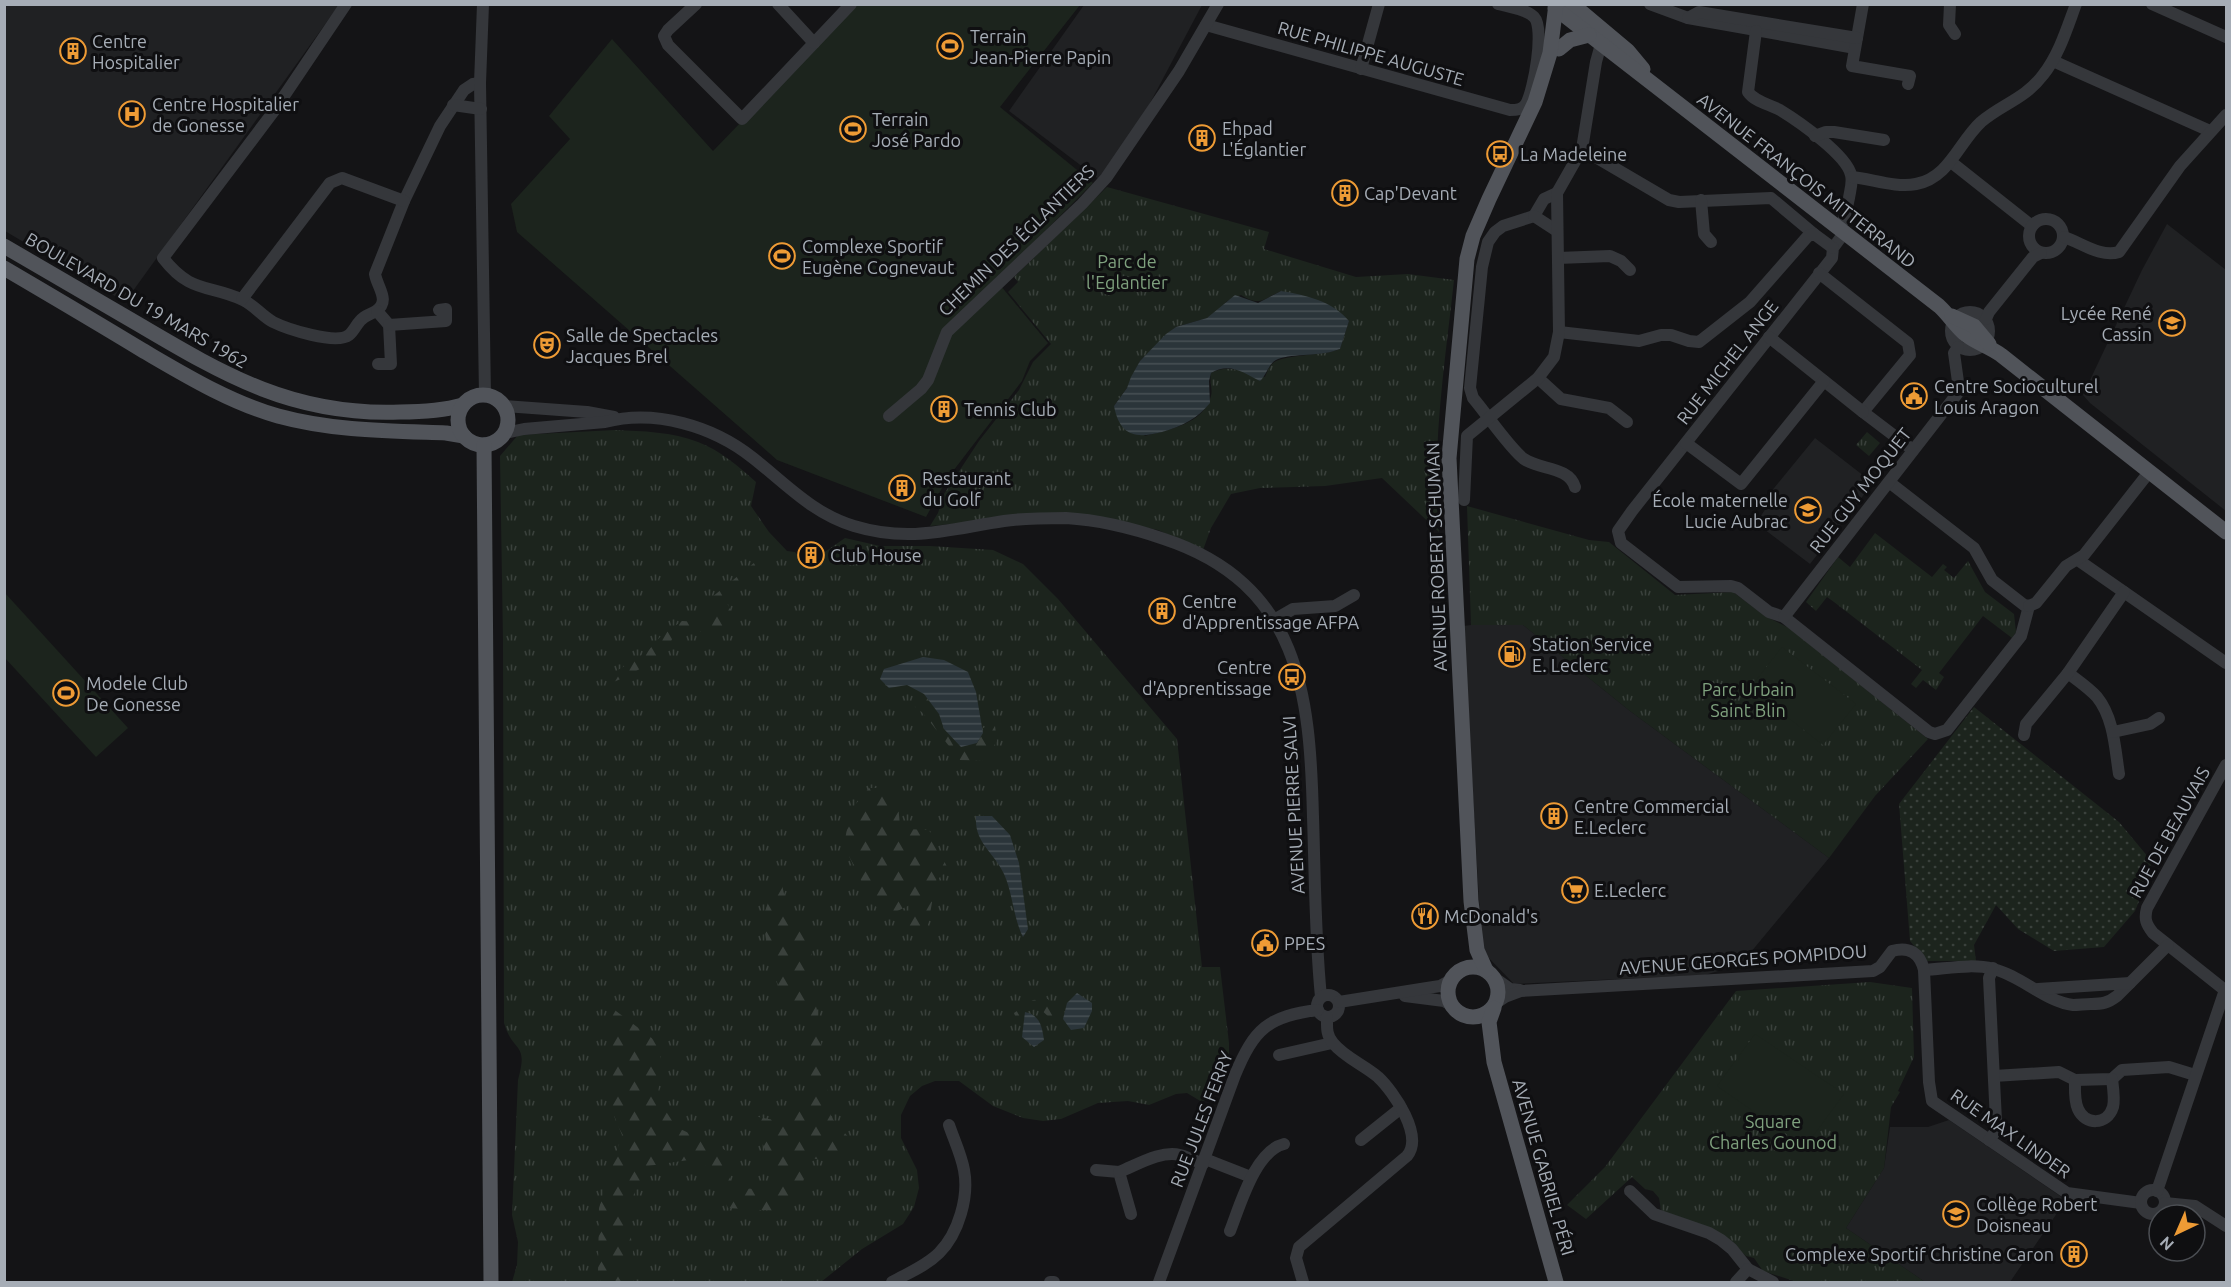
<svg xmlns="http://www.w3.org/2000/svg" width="2231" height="1287" font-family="Ubuntu,sans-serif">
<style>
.built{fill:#202123}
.grass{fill:url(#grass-tufts);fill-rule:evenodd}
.forest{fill:url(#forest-firs)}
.garden{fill:url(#garden-dots)}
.pitch{fill:#1c241d}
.water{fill:url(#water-rules)}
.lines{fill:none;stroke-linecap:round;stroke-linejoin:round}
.minor{stroke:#35373b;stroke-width:12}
.major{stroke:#51545a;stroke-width:15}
.labels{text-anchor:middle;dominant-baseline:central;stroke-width:6;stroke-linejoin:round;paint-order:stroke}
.poi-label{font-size:18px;fill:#a6adb6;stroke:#0f0f11;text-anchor:start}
.street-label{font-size:18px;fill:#a6adb6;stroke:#0f0f11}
.park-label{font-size:18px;fill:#7fa17e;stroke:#0f0f11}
</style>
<defs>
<pattern id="grass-tufts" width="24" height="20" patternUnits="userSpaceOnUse" patternTransform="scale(1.5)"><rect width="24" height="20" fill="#1c241d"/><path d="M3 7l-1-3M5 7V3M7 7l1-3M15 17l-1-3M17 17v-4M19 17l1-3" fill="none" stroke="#3a413c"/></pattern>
<pattern id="forest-firs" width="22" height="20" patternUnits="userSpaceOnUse" patternTransform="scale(1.5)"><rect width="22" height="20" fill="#1c241d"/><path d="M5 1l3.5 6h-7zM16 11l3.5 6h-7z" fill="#3a413c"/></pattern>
<pattern id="garden-dots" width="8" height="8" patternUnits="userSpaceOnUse" patternTransform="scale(1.5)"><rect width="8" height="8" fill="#1c241d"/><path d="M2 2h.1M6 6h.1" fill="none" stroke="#3a413c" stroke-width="1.8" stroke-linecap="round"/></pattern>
<pattern id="water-rules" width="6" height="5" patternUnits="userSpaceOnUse" patternTransform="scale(1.5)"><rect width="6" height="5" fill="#2b353a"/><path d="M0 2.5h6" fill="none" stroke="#475054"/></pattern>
</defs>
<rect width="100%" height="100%" fill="#141416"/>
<g class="built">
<path d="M5 5H339L125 302 5 231Z"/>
<path d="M1084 5H1202L1149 105 1100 180 1009 111Z"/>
<path d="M2167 224 2226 270V511L2090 403 2083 395 2142 270Z"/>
<path d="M1815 438 1873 483 1810 564 1756 523 1773 498 1770 493Z"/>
<path d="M1471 625H1523L1630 711 1829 858 1741 964 1705 975 1514 984 1482 951 1463 626Z"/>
<path d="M1949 1120 2066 1200 2010 1282H1925L1846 1228 1884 1168 1890 1127H1928Z"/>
</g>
<g class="grass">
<path d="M1107 187 1269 232 1264 249 1356 277 1408 274 1454 280C1445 363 1431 449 1439 532L1382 478 1325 486 1260 488 1231 494 1211 528 1203 550 1158 530 1115 521 973 522 930 526 938 513 944 494 979 441 1019 390 1033 362 1051 344 1008 292 1018 282 1014 277ZM1281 291 1349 321 1340 349C1324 356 1281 354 1272 364 1269 367 1267 372 1265 377 1245 373 1229 363 1211 373 1209 381 1213 389 1211 396 1204 424 1168 430 1145 436L1114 406 1127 388 1140 361 1167 334 1176 327 1207 318 1216 313 1227 301 1241 295C1260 307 1263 299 1281 291Z"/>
<path d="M615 430C642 431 673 432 698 442 720 450 739 467 756 482L751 506 769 532 787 551 795 552 806 565 845 538 880 546H930L993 550 1023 564 1058 599 1177 739 1202 967H1220L1229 1043V1054L1213 1096 1202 1102 1187 1093 1176 1094 1149 1105 1128 1101 1098 1103 1061 1119 1043 1121 1023 1118 993 1106 959 1081H935L922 1086 910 1096 901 1115V1138L917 1170 919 1188 914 1207 903 1224 862 1249 821 1282H512L517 1265 518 1242 512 1215 518 1080C529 1041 513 1054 504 1023L503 640 500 456 518 435Z"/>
<path d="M1867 432 1880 443 1869 456 1856 445Z"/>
<path d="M1467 506 1589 540 1609 542 1675 595 1733 592 1765 616 1789 628 1928 739 1875 796 1829 858 1630 711 1523 625H1471Z"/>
<path d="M1875 533 1932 577 1943 564 1947 567 1944 570 1954 578 1968 561 1985 592 2014 614 2016 632 2012 638 1983 616 1939 673 1944 677 1936 690 1923 680 1916 688 1911 684 1922 670 1834 602 1827 597 1816 611 1806 602 1838 557 1850 567Z"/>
<path d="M1870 982 1912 988 1914 1057 1898 1091 1900 1092 1891 1107 1884 1168 1846 1228 1925 1282H1797L1763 1271 1754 1258 1746 1256 1738 1249 1666 1215 1661 1210 1659 1198 1653 1191 1645 1189 1632 1177 1586 1219 1567 1205 1605 1167 1736 991Z"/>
</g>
<g class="forest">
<path d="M760 558 758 569 739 585 727 603 733 615 718 634 683 630 672 639 666 655C647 663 631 676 611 683L618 670 647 652 661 636 682 621 700 622 710 617 706 602Z"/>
<path d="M924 694 939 714 944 729 983 733V728L995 726 997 741 984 761 960 760 923 713 914 706V696Z"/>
<path d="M869 788H887L898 804 900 826 907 829 929 830 948 869 936 881 926 935 908 925 910 905 891 914 873 905 844 846 850 811Z"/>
<path d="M779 872 788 911 799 918 815 941 803 987 815 996 831 1117 850 1139 835 1161 808 1158 807 1175 777 1211 728 1208 713 1171 695 1159 648 1166 627 1208 633 1253 622 1282H601L598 1272 599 1208 622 1135 611 1108 612 1008 661 1045 658 1099 676 1127 725 1150 732 1188 779 1190 753 1116 774 1120 809 1091 808 1016 786 1009 768 955 763 917Z"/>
<path d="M1048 999 1059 1014 1050 1018 1039 1008 1025 1012 1018 1024 1014 1013 1033 1000Z"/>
</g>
<path class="garden" d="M1974 707 2119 822 2149 858 2152 870 2135 911 2104 947 2054 951 2018 929 1996 905 1974 945 1976 961H1927L1910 941 1899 804Z"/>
<g class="pitch">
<path d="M854 5H1080L1000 107 1093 183 996 280 1048 343 1030 361 1022 381 947 479 926 517 777 460 517 232 511 204 570 139 549 116 612 39 713 151Z"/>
<path d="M5 593 128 728 96 757 5 658Z"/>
<path d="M1782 647 1856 704 1823 745 1750 688Z"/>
<path d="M1755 1034 1844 1094 1805 1147 1717 1086Z"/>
</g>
<g class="water">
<path d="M1281 291C1305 295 1333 301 1349 321L1340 349C1320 357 1294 353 1278 359 1268 363 1267 375 1260 381 1242 372 1230 362 1211 373L1209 381 1210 403C1197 419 1182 426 1162 432 1135 439 1120 436 1114 406L1127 388 1131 377 1140 361 1166 334 1176 327 1207 318 1235 295 1258 303Z"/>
<path d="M923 657 944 660 968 672 976 692 983 733 977 743 961 747 944 729 939 714 924 694 907 685 889 688 880 679 884 669Z"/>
<path d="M976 816H992L1010 835 1019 863 1028 929 1023 937C1013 917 1013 894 1004 874 994 852 974 843 976 816Z"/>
<path d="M1077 993 1092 1003V1011L1084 1028 1071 1030 1063 1019 1067 1003Z"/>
<path d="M1025 1012C1040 1015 1042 1027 1044 1040L1034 1047 1022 1037Z"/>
</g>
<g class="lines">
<g class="minor">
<path d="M346 4 274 111 163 258C191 294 208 284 243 300 254 305 262 316 273 322 287 329 336 345 349 335 354 331 356 325 360 321 365 315 370 315 376 311 391 301 377 287 375 274L404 201 440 126 464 90 473 84 480 83"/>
<path d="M483 4 480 83 485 395"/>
<path d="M696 4 668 30 664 36 668 45 742 119 851 4"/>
<path d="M778 4 814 43"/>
<path d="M1650 4 1688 18 1855 48"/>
<path d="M1863 4 1852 66 1910 76 1908 84"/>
<path d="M1950 4 1949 25 1955 34"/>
<path d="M2152 4 2226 37"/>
<path d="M1688 18 1699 12 1857 38"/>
<path d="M1206 25 1510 110C1516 110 1522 110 1526 104 1534 90 1545 28 1534 17 1526 9 1509 7 1498 4"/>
<path d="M1756 31 1748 92C1755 102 1769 104 1780 110 1798 121 1847 155 1851 175 1853 182 1850 191 1849 198 1847 209 1845 219 1839 229"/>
<path d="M2053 61 2210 131"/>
<path d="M1361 69 1379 4"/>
<path d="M453 105 481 109"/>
<path d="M1815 136 1826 132H1834L1884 140"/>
<path d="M1582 149 1669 200 1679 202 1771 198 1814 234"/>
<path d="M1951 162 2032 226"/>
<path d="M1852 177C1872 179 1896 188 1916 184 1949 178 1959 142 1981 122 2002 104 2025 99 2043 75 2059 55 2067 28 2076 4"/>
<path d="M1701 200 1704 234 1711 242"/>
<path d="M1534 216 1503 226 1495 232 1488 242 1482 267 1470 388 1473 398C1486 413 1510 449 1524 459 1539 470 1569 466 1575 487"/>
<path d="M1534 216 1544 199 1557 193"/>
<path d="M1534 216 1557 231"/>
<circle cx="2046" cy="236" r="17"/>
<path d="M1844 233 1833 248 1832 258 1632 511 1618 531 1621 543 1678 587 1731 586 1738 588 1769 612 1784 617 1929 732 1935 734 1947 730 2021 636 2029 606"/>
<path d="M2064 237C2082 243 2101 258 2119 252L2180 166 2226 115"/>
<path d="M1558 258 1610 256 1621 261 1630 270"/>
<path d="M1819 273 1908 343 1910 355 1863 412 1913 450"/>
<path d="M242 299 330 183 342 178 404 201"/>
<path d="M377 311 389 325 391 364H378"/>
<circle cx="1970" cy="331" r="19"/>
<path d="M1986 319 1989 312 2033 257 2041 253"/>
<path d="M389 325 446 321V309L439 310"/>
<path d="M1559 332 1639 341 1661 335H1671L1689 341 1699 342 1750 302 1808 236 1814 234 1833 248"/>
<path d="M1769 337 1863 412"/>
<path d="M1538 378 1561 399 1609 408 1627 422"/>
<path d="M504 406 587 412 614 417"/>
<path d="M889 416 921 389 928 380 947 332 1082 204 1106 178 1179 71 1218 4"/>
<path d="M505 433 524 429 605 422C655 409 713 426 753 458 785 483 813 514 854 526 910 543 950 529 1004 521 1024 518 1046 518 1066 518 1100 520 1132 528 1164 539 1300 584 1310 694 1313 817 1315 877 1315 937 1321 997"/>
<path d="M1686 443 1741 484 1824 381"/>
<path d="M1889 482 1974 548 1992 580 2024 605 2029 606"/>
<path d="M1464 500 1467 436 1538 378 1554 357 1559 332 1557 193 1582 149 1596 62 1601 44 1605 38"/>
<path d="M2078 560 2226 663"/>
<path d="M2029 606 2036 603 2066 566 2084 555 2150 471"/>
<path d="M1784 617 1957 394 1959 389 1954 353 1958 347"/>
<path d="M1274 620 1293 609 1335 606 1354 595"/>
<path d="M2068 673C2077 680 2089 688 2097 697 2114 718 2115 749 2119 774"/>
<path d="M2113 732 2150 724 2159 718"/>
<path d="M2024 735 2026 724 2068 673 2124 592"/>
<path d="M2226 765 2147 908C2144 919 2146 924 2153 933L2226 991"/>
<path d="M1924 970C1946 969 1972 963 1993 969 2020 975 2046 1002 2073 1005 2079 1005 2085 1004 2091 1004 2102 1004 2108 1003 2117 996L2168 945"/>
<path d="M1493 977 1510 989 1520 990"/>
<path d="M2038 989 2130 983"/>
<circle cx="1328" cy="1006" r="11"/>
<path d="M1405 996 1444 1001 1451 1005"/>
<path d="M1339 1002 1427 988 1440 986 1451 980"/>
<path d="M1496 1003 1505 997 1521 991 1873 971 1880 967 1892 951C1909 946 1920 953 1924 970L1929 1082 1932 1101 2067 1193 2141 1203"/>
<path d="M1279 1055 1332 1043"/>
<path d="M1994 1076 2059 1072 2075 1080"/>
<path d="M2075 1080 2112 1079 2122 1070 2169 1067 2195 1075"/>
<path d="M2075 1080C2075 1089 2074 1100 2078 1109 2085 1125 2107 1126 2113 1107 2115 1099 2113 1087 2112 1079"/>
<path d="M1361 1140 1401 1108"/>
<path d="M1989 1140 1995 1132 1996 1121 1989 978 1993 968"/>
<path d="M1205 1159 1251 1177"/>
<path d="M1096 1170 1119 1172 1131 1214"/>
<path d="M1119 1172C1137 1165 1161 1150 1180 1155 1188 1157 1196 1161 1203 1164"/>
<circle cx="2153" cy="1202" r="12"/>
<path d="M1630 1191 1654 1214 1709 1233 1721 1240 1732 1249 1748 1269 1773 1282"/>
<path d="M2157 1191 2225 990"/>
<path d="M2165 1203 2195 1206 2226 1226"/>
<path d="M1230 1231C1240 1206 1255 1151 1284 1144"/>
<path d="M892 1282C908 1273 926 1266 939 1253 959 1233 969 1196 964 1170 961 1154 954 1140 949 1125"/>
<path d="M1050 1282H1054"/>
<path d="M1159 1282 1235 1075C1254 1029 1268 1016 1318 1010"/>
<path d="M1303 1282 1296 1258 1299 1247 1407 1156C1424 1136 1394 1092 1378 1077 1364 1065 1344 1057 1333 1043 1326 1035 1327 1027 1327 1017"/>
<path d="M1736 1282 1748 1269"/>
</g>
<g class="major">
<path d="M1572 4 1628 51 1643 69"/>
<path d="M1555 8 1939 306C1949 315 1956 327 1966 335 1977 343 1990 347 2001 355L2226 532"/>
<path d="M1559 49 1570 40 1589 35"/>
<path d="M4 246C49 272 93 298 138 324 226 376 294 416 400 412 422 412 442 411 463 405"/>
<path d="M4 268C50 295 96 322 142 350 185 375 229 402 278 416 333 431 389 431 446 433L464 436"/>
<path d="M1952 316 1974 326 1989 344"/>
<circle cx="483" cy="420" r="25"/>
<path d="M484 445 491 1282"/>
<circle cx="1473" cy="992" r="25"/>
<path d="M1486 970 1477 950 1471 901 1449 458 1467 259 1473 236 1489 199 1535 102 1550 53 1556 4"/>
<path d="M1494 1008 1489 1022 1494 1062 1556 1282"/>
</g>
</g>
<defs>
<g id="stadium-ring" transform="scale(1.35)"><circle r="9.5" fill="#0f0f11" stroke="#ee9b35" stroke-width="1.5"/><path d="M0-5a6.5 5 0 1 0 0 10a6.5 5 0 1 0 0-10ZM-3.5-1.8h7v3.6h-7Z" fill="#ee9b35"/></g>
<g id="building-ring" transform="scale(1.35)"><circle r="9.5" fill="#0f0f11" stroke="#ee9b35" stroke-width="1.5"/><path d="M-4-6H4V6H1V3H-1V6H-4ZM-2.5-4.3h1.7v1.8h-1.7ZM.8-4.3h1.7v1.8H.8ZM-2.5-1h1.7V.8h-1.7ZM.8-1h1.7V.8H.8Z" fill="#ee9b35"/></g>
<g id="hospital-ring" transform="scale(1.35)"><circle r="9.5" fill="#0f0f11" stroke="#ee9b35" stroke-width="1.5"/><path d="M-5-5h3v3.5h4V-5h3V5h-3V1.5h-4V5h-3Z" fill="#ee9b35"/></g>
<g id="bus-ring" transform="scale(1.35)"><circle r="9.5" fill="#0f0f11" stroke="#ee9b35" stroke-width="1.5"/><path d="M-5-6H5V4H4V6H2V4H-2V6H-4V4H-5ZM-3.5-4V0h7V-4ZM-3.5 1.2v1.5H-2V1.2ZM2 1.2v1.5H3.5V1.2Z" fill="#ee9b35"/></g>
<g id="school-ring" transform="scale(1.35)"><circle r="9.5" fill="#0f0f11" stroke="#ee9b35" stroke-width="1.5"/><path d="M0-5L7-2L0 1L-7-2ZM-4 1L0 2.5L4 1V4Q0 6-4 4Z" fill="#ee9b35"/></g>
<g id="theatre-ring" transform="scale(1.35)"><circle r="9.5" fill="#0f0f11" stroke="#ee9b35" stroke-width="1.5"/><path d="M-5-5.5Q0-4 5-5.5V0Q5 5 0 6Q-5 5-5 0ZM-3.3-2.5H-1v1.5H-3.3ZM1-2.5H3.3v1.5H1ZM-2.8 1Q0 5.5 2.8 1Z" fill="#ee9b35"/></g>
<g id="civic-ring" transform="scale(1.35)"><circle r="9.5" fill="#0f0f11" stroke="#ee9b35" stroke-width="1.5"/><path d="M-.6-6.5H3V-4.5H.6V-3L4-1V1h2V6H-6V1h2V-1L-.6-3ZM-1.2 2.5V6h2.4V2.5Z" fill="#ee9b35"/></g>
<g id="fuel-ring" transform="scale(1.35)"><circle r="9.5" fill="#0f0f11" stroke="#ee9b35" stroke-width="1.5"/><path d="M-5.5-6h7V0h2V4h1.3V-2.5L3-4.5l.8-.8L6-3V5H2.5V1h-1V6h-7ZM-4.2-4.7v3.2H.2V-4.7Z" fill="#ee9b35"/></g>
<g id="supermarket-ring" transform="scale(1.35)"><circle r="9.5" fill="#0f0f11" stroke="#ee9b35" stroke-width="1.5"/><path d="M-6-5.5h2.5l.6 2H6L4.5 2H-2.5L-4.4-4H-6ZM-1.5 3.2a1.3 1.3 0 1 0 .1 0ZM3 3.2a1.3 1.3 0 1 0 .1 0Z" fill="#ee9b35"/></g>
<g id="restaurant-ring" transform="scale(1.35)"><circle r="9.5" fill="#0f0f11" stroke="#ee9b35" stroke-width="1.5"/><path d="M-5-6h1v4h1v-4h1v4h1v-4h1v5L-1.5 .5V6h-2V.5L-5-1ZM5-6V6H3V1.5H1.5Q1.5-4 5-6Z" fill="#ee9b35"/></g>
</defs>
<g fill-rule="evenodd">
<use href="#stadium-ring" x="950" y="46"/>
<use href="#building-ring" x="73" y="51"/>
<use href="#hospital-ring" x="132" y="114"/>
<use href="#stadium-ring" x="853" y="129"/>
<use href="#building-ring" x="1202" y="138"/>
<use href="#bus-ring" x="1500" y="154"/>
<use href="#building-ring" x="1345" y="193"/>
<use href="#stadium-ring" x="782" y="256"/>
<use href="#school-ring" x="2172" y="323"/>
<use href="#theatre-ring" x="547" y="345"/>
<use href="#civic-ring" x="1914" y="396"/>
<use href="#building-ring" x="944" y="409"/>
<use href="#building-ring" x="902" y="488"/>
<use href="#school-ring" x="1808" y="510"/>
<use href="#building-ring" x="811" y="555"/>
<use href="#building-ring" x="1162" y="611"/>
<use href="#fuel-ring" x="1512" y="654"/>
<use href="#bus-ring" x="1292" y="677"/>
<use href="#stadium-ring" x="66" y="693"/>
<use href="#building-ring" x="1554" y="816"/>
<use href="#supermarket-ring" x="1575" y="890"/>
<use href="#restaurant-ring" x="1425" y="916"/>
<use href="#civic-ring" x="1265" y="943"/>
<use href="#school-ring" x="1956" y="1214"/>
<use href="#building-ring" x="2074" y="1254"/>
</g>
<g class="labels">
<g class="poi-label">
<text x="970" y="36">Terrain<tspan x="970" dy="21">Jean-Pierre Papin</tspan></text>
<text x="92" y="41">Centre<tspan x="92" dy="21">Hospitalier</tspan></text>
<text x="152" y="104">Centre Hospitalier<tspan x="152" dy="21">de Gonesse</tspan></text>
<text x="872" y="119">Terrain<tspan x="872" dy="21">José Pardo</tspan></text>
<text x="1222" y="128">Ehpad<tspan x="1222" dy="21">L'Églantier</tspan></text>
<text x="1520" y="154">La Madeleine</text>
<text x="1364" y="193">Cap'Devant</text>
<text x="802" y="246">Complexe Sportif<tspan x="802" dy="21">Eugène Cognevaut</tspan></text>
<text x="2152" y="313" text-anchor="end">Lycée René<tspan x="2152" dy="21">Cassin</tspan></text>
<text x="566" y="335">Salle de Spectacles<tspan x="566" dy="21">Jacques Brel</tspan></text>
<text x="1934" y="386">Centre Socioculturel<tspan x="1934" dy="21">Louis Aragon</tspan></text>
<text x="964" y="409">Tennis Club</text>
<text x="922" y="478">Restaurant<tspan x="922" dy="21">du Golf</tspan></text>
<text x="1788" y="500" text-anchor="end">École maternelle<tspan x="1788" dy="21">Lucie Aubrac</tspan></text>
<text x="830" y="555">Club House</text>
<text x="1182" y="601">Centre<tspan x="1182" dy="21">d'Apprentissage AFPA</tspan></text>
<text x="1532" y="644">Station Service<tspan x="1532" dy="21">E. Leclerc</tspan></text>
<text x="1272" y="667" text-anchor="end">Centre<tspan x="1272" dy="21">d'Apprentissage</tspan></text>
<text x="86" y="683">Modele Club<tspan x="86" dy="21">De Gonesse</tspan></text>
<text x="1574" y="806">Centre Commercial<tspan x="1574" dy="21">E.Leclerc</tspan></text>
<text x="1594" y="890">E.Leclerc</text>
<text x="1444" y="916">McDonald's</text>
<text x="1284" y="943">PPES</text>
<text x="1976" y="1204">Collège Robert<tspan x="1976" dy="21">Doisneau</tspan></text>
<text x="2054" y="1254" text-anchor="end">Complexe Sportif Christine Caron</text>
</g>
<g class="street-label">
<text transform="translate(1371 53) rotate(16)">RUE PHILIPPE AUGUSTE</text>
<text transform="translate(1807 180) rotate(38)">AVENUE FRANÇOIS MITTERRAND</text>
<text transform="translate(1016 240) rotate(-44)">CHEMIN DES ÉGLANTIERS</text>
<text transform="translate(137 300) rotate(30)">BOULEVARD DU 19 MARS 1962</text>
<text transform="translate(1727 362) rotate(-52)">RUE MICHEL ANGE</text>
<text transform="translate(1860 490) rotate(-52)">RUE GUY MOQUET</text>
<text transform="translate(1436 557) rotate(-92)">AVENUE ROBERT SCHUMAN</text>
<text transform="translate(1293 805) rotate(-93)">AVENUE PIERRE SALVI</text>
<text transform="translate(2169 832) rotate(-61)">RUE DE BEAUVAIS</text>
<text transform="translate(1743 959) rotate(-4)">AVENUE GEORGES POMPIDOU</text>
<text transform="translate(1201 1119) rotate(-69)">RUE JULES FERRY</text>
<text transform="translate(2011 1133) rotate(35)">RUE MAX LINDER</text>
<text transform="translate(1544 1167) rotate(74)">AVENUE GABRIEL PÉRI</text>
</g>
<g class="park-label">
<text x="1127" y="261">Parc de<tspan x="1127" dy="21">l'Eglantier</tspan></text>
<text x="1748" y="689">Parc Urbain<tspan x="1748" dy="21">Saint Blin</tspan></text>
<text x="1773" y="1121">Square<tspan x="1773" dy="21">Charles Gounod</tspan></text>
</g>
</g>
<rect width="2231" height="1287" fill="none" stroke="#a6adb6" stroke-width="12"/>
<g transform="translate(2177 1233) rotate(224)"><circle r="28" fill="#0f0f11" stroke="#4b4e53" stroke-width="1.5"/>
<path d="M0-4.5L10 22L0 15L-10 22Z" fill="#ee9b35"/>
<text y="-9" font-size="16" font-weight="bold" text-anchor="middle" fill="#a6adb6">N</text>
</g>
</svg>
